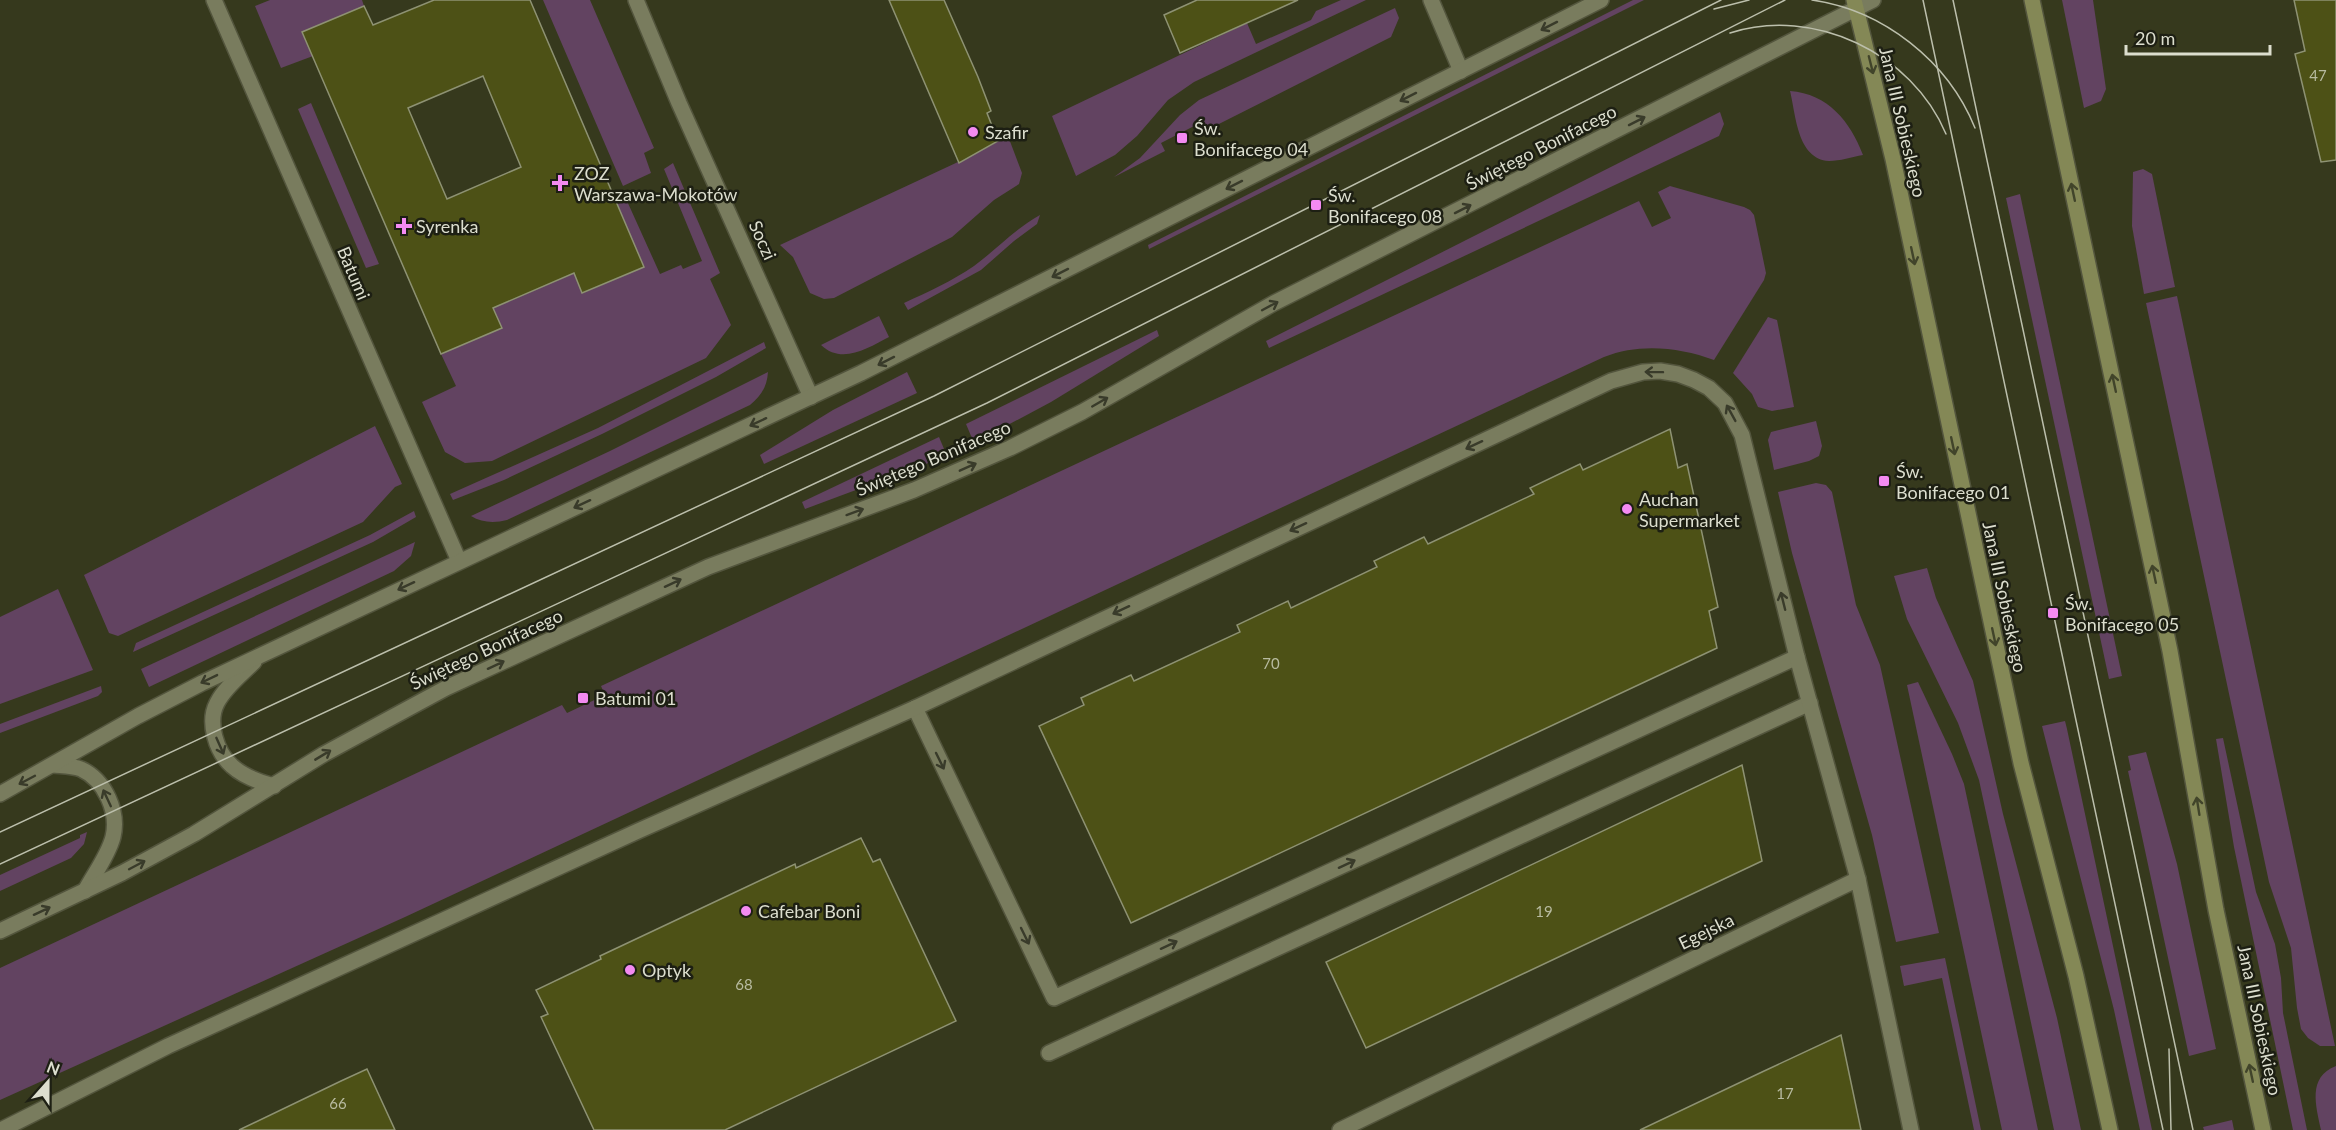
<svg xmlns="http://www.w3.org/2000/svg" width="2336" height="1130" font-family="Lato,sans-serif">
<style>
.green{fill:#624361}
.building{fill:#4d5116;stroke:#8e9273;stroke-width:1.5;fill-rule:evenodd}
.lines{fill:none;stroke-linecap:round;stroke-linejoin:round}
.service-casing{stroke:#53553d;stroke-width:18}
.minor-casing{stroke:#53553d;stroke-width:18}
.tertiary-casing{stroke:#53553d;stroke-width:18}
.secondary-casing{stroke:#53553d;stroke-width:18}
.service{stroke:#797c5e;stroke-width:15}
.minor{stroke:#797c5e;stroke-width:15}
.tertiary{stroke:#797c5e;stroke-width:15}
.secondary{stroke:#848856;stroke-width:15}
.tram{stroke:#bcbfac;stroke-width:1.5}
.oneway{stroke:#393b2a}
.oneway2{stroke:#41442a}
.poi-dot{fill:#f38af1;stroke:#1d1f13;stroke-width:2}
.labels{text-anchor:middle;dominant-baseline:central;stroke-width:5;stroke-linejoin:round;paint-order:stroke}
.number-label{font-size:15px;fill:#b8bba0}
.street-label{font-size:18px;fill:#dcdece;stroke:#1d1f13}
.poi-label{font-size:18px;fill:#dcdece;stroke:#1d1f13;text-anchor:start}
</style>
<rect width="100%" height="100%" fill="#36391d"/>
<g class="green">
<path d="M270 0H362L364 6 303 32 313 56 281 68 255 6Z"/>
<path d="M543 0H590L654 148 644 153 651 173 623 186Z"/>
<path d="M1341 0H1366L1194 82 1168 100 1137 136 1115 155 1076 176 1052 116 1247 23 1256 44 1311 20 1316 11Z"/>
<path d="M1633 0H1644L1149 249 1148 245Z"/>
<path d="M2062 0H2093L2106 89 2101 101 2084 108Z"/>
<path d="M1395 8 1399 18 1391 37 1203 132 1198 124 1161 143 1165 151 1114 177 1140 158 1180 115 1199 100Z"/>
<path d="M1790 91C1828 94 1850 121 1863 155 1852 157 1840 161 1829 161 1797 159 1796 115 1790 91Z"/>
<path d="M311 103 379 264 366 268 298 109Z"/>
<path d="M1720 112 1724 124 1719 136 1269 348 1266 341Z"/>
<path d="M1008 136 1022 173 1019 184 994 200 952 237 834 298 824 299 810 293 793 257 780 245 973 155Z"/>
<path d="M673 163 720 273 710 279 731 325 706 358 492 461 465 463 445 452 422 402 456 386 441 354 493 308 574 273 583 293 644 267 617 204 627 201 660 274 681 265 683 269 702 261 664 169Z"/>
<path d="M2143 169 2152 174 2175 287 2144 294 2132 226 2133 172Z"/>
<path d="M1670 186 1744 207 1750 210 1754 215 1766 273 1764 280 1714 360C1679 347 1639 343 1604 357L405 917 0 1100V968L562 705 567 713 605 695 601 686 1639 201 1652 227 1671 218 1658 192Z"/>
<path d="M2020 194 2122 676 2109 679 2006 198Z"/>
<path d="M1040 215 1037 224 1014 241 981 270 908 310 904 303C928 292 952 281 974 266 997 249 1015 229 1040 215Z"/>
<path d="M2177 296 2335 1046H2320L2308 1038 2301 1029 2297 1008 2291 948 2269 882 2146 303Z"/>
<path d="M879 316 889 337C868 348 842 365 821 345Z"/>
<path d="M1768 317 1777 320 1794 407 1772 411 1758 407 1752 394 1733 373Z"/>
<path d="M1157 330 1159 336 1051 402 974 443 966 424Z"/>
<path d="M764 342 766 348 716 377 602 434 504 480 453 500 450 494 598 428Z"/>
<path d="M768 372C767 387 761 396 750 405L507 520C495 523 482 523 471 516L610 451Z"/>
<path d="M907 372 917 393 764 464 760 455 833 410Z"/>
<path d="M1816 421 1822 446 1819 456 1809 461 1774 470 1768 440 1771 432Z"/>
<path d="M375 426 402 484 395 487 363 522 118 636 109 633 84 575Z"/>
<path d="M939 437 947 456 805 509 802 502Z"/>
<path d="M1816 483 1826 485 1832 492 1856 605 1880 665 1939 933 1896 942 1872 835 1792 553 1778 492Z"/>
<path d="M414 511 416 517 373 542 133 652 136 643 370 535Z"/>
<path d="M415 542 411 556 394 571 149 687 141 669Z"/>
<path d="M1927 568 1936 598 1973 681 2003 814 2057 1018 2081 1130H2054L1979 780 1958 723 1907 619 1894 576Z"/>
<path d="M58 589 93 670 0 704V617Z"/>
<path d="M1918 682 1952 754 1964 784 2038 1130H2002L1907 685Z"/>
<path d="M101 686 102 692 98 696 0 733V724Z"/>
<path d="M2065 721 2067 729 2152 1130H2140L2114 1010 2042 726Z"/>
<path d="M2223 738 2256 892 2275 944 2281 978 2283 1013 2307 1130H2293L2234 847 2216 739Z"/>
<path d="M2146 752 2177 864 2216 1049 2189 1056 2128 771 2131 770 2128 756Z"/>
<path d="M87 832 84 844 71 858 0 891V875L80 838V835Z"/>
<path d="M1945 958 1981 1130H1974L1942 978 1904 986 1900 966Z"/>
<path d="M2336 1066V1130H2321C2316 1106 2307 1077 2336 1066Z"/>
<path d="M2232 1120 2234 1130H2204L2203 1127Z"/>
</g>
<g class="building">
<path d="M434 0H530L644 267 582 293 574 273 493 308 502 328 441 354 302 32 364 6 373 25ZM483 76 521 167 447 199 408 108Z"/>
<path d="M889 0H944L978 77 991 111 987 113 998 141 959 163Z"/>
<path d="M1197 0H1298L1180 53 1164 15Z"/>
<path d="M2294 0H2336V160L2321 162 2295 54 2305 51Z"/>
<path d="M1670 429 1678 468 1687 464 1718 607 1709 611 1717 648 1131 923 1039 726 1084 705 1081 698 1131 675 1134 681 1240 632 1237 625 1288 601 1291 608 1377 567 1374 561 1424 537 1428 544 1534 494 1530 488 1580 464 1583 470Z"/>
<path d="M1742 765 1762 861 1366 1048 1326 962Z"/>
<path d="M861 838 873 862 880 859 956 1021 725 1130H594L541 1017 548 1014 536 990 601 959 600 956 795 864 796 868Z"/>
<path d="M1841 1035 1861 1130H1640L1762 1072Z"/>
<path d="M367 1069 395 1130H239L341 1081Z"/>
</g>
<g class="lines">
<g class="service-casing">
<path id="service" d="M1049 1053 1810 703"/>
</g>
<g class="minor-casing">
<g id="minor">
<path d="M214 0 459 561"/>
<path d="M636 0 679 103 811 397"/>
<path d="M1431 0 1461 71"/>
<path d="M915 708 1054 998 1797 657"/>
<path d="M1 1130 168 1046 638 831 915 708 1611 381 1643 372 1660 371 1678 374 1694 380 1709 388 1725 403 1742 435 1797 657 1858 879"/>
<path d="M1340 1130 1858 879 1911 1130"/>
</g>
</g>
<g class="tertiary-casing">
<g id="tertiary">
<path d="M254 662C242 674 225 687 217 703 207 722 216 752 232 766 244 777 259 782 274 786"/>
<path d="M53 765C63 766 72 766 81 769 105 780 119 812 113 837 108 856 94 874 85 891"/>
<path d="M0 794 138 716 202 683 861 373 1601 0"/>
<path d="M0 931 122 873 194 834 324 754 446 688 708 567 914 490 1010 448 1082 412 1274 303 1873 0"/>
</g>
</g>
<g class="secondary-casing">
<g id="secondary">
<path d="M1854 0 1893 159 2021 763 2076 976 2110 1130"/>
<path d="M2032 0 2170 651 2216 910 2263 1130"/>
</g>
</g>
<use href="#service" class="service"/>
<use href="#minor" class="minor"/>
<use href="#tertiary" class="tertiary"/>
<use href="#secondary" class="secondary"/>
<g class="tram">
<path d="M1812 0C1883 10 1948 61 1975 128"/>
<path d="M1923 0 2163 1130"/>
<path d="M1953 0 2193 1130"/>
<path d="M1714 9 1749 0"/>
<path d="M1730 33C1814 6 1912 53 1946 134"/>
<path d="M0 832 934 396 1721 0"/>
<path d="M0 864 987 403 1785 0"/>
<path d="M2169 1049 2171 1130"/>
</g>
</g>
<defs><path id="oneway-shaft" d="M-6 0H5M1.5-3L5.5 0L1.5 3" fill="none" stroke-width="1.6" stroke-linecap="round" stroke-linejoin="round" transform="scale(1.5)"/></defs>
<g class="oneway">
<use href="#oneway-shaft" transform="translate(1549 26) rotate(153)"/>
<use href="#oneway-shaft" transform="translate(1408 97) rotate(153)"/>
<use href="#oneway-shaft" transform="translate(1637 121) rotate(-27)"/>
<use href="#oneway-shaft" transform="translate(1234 185) rotate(153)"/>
<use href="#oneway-shaft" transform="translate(1463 209) rotate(-27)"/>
<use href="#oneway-shaft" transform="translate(1060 273) rotate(153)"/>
<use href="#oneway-shaft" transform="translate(1270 306) rotate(-28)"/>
<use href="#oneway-shaft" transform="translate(886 361) rotate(153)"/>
<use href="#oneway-shaft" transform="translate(1654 372) rotate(-179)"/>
<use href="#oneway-shaft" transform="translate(1100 402) rotate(-30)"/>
<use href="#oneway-shaft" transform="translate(1731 413) rotate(-119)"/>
<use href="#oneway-shaft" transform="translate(758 422) rotate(155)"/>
<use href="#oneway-shaft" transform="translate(1474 445) rotate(155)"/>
<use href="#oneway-shaft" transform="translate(968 467) rotate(-24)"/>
<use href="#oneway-shaft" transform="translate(582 504) rotate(155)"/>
<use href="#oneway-shaft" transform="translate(855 512) rotate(-20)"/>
<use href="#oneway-shaft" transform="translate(1298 527) rotate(155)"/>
<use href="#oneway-shaft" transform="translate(673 583) rotate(-25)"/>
<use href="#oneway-shaft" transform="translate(406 586) rotate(155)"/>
<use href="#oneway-shaft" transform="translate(1783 601) rotate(-104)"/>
<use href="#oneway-shaft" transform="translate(1121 610) rotate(155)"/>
<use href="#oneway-shaft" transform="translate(496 665) rotate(-25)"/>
<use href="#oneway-shaft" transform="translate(209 679) rotate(154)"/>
<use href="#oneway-shaft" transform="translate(220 746) rotate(66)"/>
<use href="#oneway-shaft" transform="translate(323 755) rotate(-31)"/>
<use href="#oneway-shaft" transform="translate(940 761) rotate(64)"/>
<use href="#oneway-shaft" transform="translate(27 780) rotate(152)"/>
<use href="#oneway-shaft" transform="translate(107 798) rotate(-115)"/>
<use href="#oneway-shaft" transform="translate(1347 864) rotate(-25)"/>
<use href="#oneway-shaft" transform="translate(137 865) rotate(-28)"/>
<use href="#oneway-shaft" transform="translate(42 911) rotate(-25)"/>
<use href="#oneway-shaft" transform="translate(1025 936) rotate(64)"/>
<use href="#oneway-shaft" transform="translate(1169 945) rotate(-25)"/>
</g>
<g class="oneway2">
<use href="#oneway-shaft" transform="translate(1871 65) rotate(76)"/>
<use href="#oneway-shaft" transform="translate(2073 192) rotate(-102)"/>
<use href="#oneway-shaft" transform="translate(1913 256) rotate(78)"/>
<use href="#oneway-shaft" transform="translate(2114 383) rotate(-102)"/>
<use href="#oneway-shaft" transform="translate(1953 446) rotate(78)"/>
<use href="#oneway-shaft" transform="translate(2154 574) rotate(-102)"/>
<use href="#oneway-shaft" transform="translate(1994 637) rotate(78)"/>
<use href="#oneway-shaft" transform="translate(2198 806) rotate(-99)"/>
<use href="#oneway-shaft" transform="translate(2251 1073) rotate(-102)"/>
</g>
<g class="poi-dot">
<circle cx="973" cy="132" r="6"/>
<rect x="1176" y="132" width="12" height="12" rx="3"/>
<path d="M557 174h6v6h6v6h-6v6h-6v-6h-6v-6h6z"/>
<rect x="1310" y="199" width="12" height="12" rx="3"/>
<path d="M401 217h6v6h6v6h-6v6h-6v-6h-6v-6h6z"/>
<rect x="1878" y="475" width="12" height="12" rx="3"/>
<circle cx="1627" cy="509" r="6"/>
<rect x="2047" y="607" width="12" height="12" rx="3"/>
<rect x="577" y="692" width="12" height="12" rx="3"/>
<circle cx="746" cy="911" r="6"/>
<circle cx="630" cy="970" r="6"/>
</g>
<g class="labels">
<g class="number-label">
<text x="2318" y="75">47</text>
<text x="1271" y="663">70</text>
<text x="1544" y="911">19</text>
<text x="744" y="984">68</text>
<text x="1785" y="1093">17</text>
<text x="338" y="1103">66</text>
</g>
<g class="street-label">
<text transform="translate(1903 122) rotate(77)">Jana III Sobieskiego</text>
<text transform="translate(1541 147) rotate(-27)">Świętego Bonifacego</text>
<text transform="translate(763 240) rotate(66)">Soczi</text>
<text transform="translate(354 273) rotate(67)">Batumi</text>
<text transform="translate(933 458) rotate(-23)">Świętego Bonifacego</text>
<text transform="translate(2005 597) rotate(78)">Jana III Sobieskiego</text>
<text transform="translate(486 649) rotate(-25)">Świętego Bonifacego</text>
<text transform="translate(1706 931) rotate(-26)">Egejska</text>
<text transform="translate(2260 1020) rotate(78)">Jana III Sobieskiego</text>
</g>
<g class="poi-label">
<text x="1194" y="128">Św.<tspan x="1194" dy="21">Bonifacego 04</tspan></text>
<text x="985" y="132">Szafir</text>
<text x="574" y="173">ZOZ<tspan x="574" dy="21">Warszawa-Mokotów</tspan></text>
<text x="1328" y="195">Św.<tspan x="1328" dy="21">Bonifacego 08</tspan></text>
<text x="416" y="226">Syrenka</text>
<text x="1896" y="471">Św.<tspan x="1896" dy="21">Bonifacego 01</tspan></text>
<text x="1639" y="499">Auchan<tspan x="1639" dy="21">Supermarket</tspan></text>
<text x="2065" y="603">Św.<tspan x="2065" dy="21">Bonifacego 05</tspan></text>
<text x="595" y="698">Batumi 01</text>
<text x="758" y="911">Cafebar Boni</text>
<text x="642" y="970">Optyk</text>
</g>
</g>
<g transform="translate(48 1082) rotate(21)" stroke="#1d1f13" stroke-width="4.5" paint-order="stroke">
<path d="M0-4.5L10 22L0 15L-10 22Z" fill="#dcdece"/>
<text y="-9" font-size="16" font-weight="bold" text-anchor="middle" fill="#dcdece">N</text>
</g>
<path d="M2126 45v9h144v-9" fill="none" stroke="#dcdece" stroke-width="3"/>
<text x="2135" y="45" font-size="18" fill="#dcdece" stroke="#1d1f13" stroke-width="4.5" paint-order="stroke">20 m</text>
</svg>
